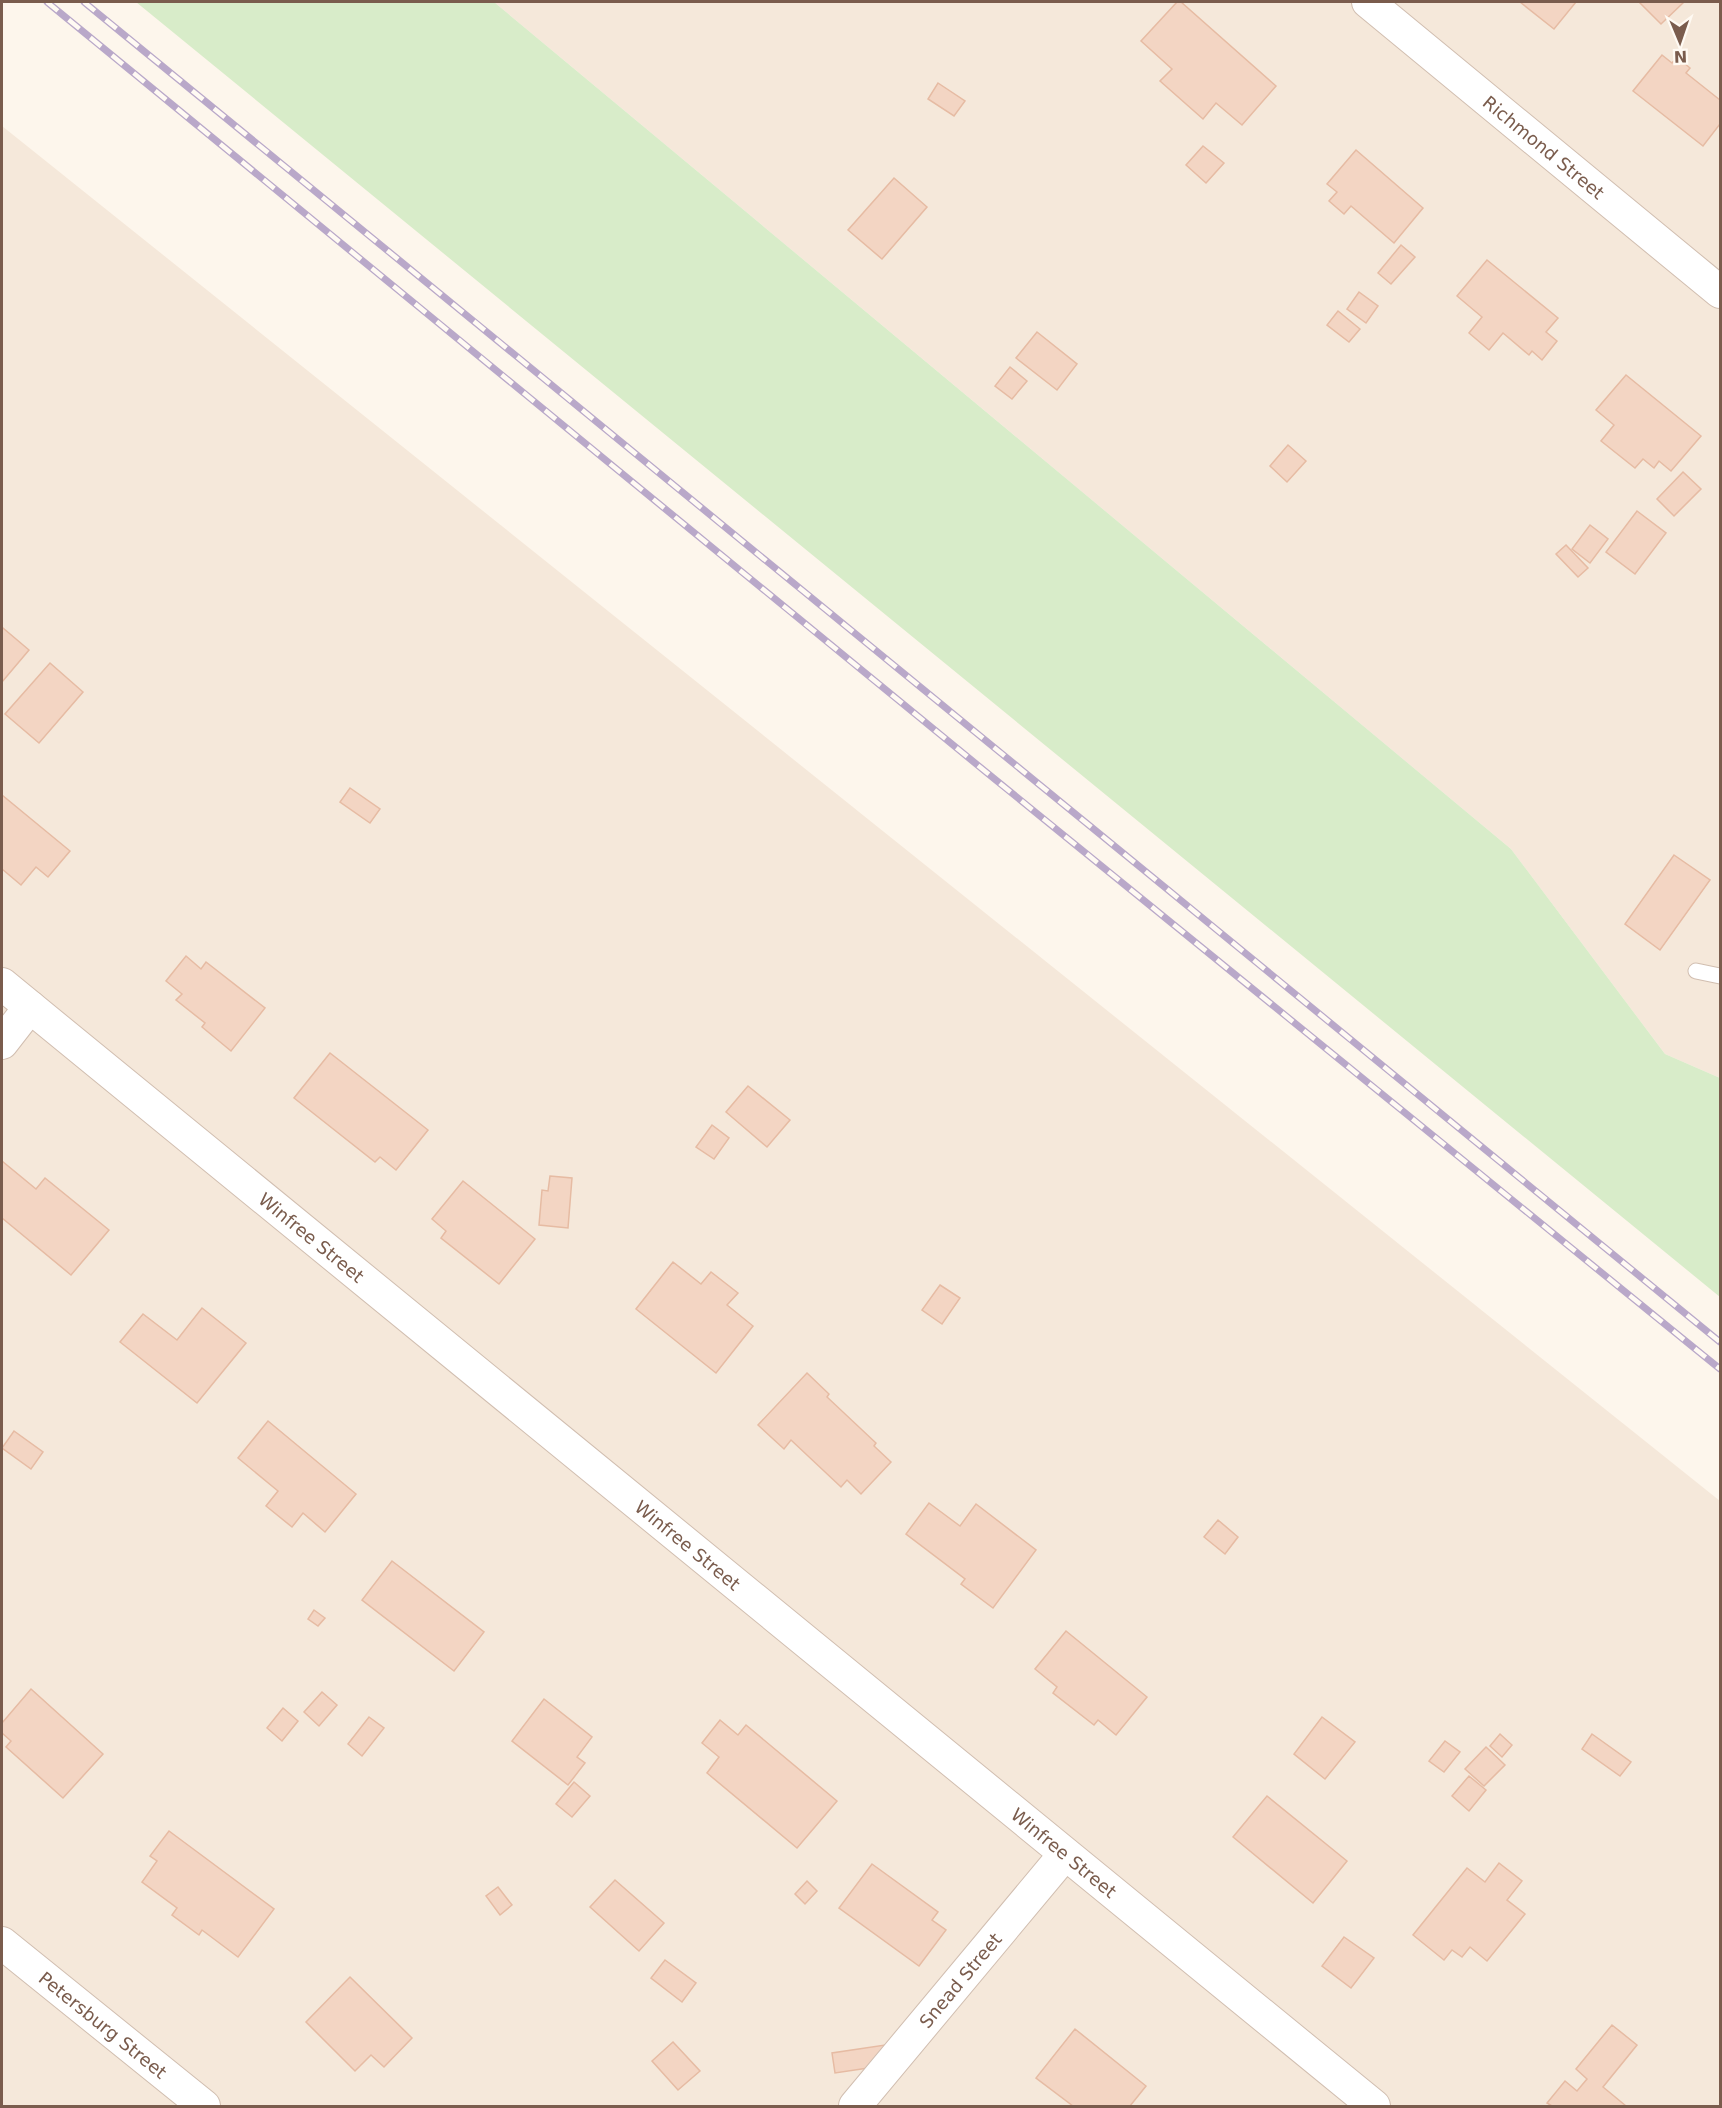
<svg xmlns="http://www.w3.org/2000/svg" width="1722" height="2108" font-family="'DejaVu Sans',sans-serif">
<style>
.residential{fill:#f5e8da}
.green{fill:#d8ecc9}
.building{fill:#f3d5c3;stroke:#e6bba3;stroke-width:1.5}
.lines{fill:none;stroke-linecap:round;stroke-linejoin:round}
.lane-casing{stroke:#d1beb0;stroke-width:17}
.street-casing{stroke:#d1beb0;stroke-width:34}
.lane{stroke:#fff;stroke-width:15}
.street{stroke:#fff;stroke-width:32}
.rail-casing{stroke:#b9a8c9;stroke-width:7}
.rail{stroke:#fffaf3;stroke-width:4.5;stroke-dasharray:14;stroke-linecap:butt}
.labels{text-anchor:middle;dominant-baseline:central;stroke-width:6;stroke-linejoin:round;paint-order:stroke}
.street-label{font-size:18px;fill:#7a5c4d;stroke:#fffaf3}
</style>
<rect width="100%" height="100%" fill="#fdf6ec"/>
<g class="residential">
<path d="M494 2H1720V1078L1665 1054 1511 849Z"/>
<path d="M2 126 1720 1501V2106H2Z"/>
</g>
<path class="green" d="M136 2H494L1511 849 1665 1054 1720 1078V1297Z"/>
<g class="building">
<path d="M1177 2H1181L1276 86 1242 125 1216 103 1203 119 1160 81 1172 69 1141 41Z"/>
<path d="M1520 2H1576L1554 29Z"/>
<path d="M1639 2H1684L1661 24Z"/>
<path d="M1662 55 1672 63 1677 57 1690 68 1686 73 1720 100V124L1703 146 1633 91Z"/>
<path d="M938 83 965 101 954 116 928 99Z"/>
<path d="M1203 146 1224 163 1206 183 1186 165Z"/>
<path d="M1356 150 1423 208 1394 243 1351 206 1344 214 1329 201 1337 192 1327 184Z"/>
<path d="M894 178 927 207 882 259 848 230Z"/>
<path d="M1401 245 1415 257 1391 284 1378 273Z"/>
<path d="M1487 260 1558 318 1546 332 1557 341 1542 360 1532 351 1529 355 1503 333 1489 350 1469 333 1482 317 1457 296Z"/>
<path d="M1359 292 1378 306 1366 323 1347 309Z"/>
<path d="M1338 311 1360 329 1349 342 1327 325Z"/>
<path d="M1037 332 1077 364 1057 390 1016 358Z"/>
<path d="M1010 367 1027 381 1012 399 995 386Z"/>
<path d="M1626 375 1701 436 1671 471 1659 461 1654 468 1643 459 1635 468 1601 441 1614 425 1596 410Z"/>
<path d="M1288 445 1306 461 1287 482 1270 466Z"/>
<path d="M1683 472 1701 489 1674 516 1657 499Z"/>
<path d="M1637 511 1666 533 1635 574 1606 552Z"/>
<path d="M1590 525 1608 539 1590 563 1572 549Z"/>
<path d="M1566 545 1588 568 1578 577 1556 554Z"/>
<path d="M3 628 29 650 2 682V630Z"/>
<path d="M50 663 83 692 39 743 5 714Z"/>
<path d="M350 788 380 809 370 823 340 802Z"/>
<path d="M2 795 70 851 48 877 36 867 21 885 2 869Z"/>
<path d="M1674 855 1710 880 1660 950 1625 924Z"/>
<path d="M186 956 201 969 206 962 265 1008 231 1051 202 1027 205 1023 176 1000 182 994 166 981Z"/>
<path d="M330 1053 428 1130 396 1170 380 1157 375 1162 294 1098Z"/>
<path d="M748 1086 790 1120 767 1147 726 1112Z"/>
<path d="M712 1125 729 1138 714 1159 696 1147Z"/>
<path d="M2 1161 36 1189 45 1178 109 1230 71 1275 2 1218Z"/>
<path d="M550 1176 572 1178 568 1228 539 1225 542 1190 548 1191Z"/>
<path d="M463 1181 535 1239 499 1284 441 1238 446 1231 432 1219Z"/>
<path d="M673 1262 701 1284 711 1272 738 1293 727 1305 753 1326 716 1373 636 1309Z"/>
<path d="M940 1285 960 1298 942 1324 922 1310Z"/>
<path d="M202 1308 246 1343 197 1403 120 1342 143 1314 177 1340Z"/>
<path d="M807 1373 829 1394 827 1397 876 1443 874 1446 891 1462 861 1494 847 1480 841 1487 791 1440 784 1449 758 1425Z"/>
<path d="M268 1421 356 1494 325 1532 303 1513 292 1527 266 1506 278 1491 238 1458Z"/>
<path d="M14 1431 43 1452 31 1469 2 1448Z"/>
<path d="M929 1503 960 1526 976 1504 1036 1550 993 1608 961 1584 965 1579 906 1534Z"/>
<path d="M1218 1520 1238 1537 1225 1554 1204 1537Z"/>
<path d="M392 1561 484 1632 454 1671 362 1600Z"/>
<path d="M314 1610 325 1618 318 1626 308 1619Z"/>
<path d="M1066 1631 1147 1697 1116 1735 1098 1720 1094 1725 1053 1693 1057 1687 1035 1669Z"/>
<path d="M31 1689 103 1754 63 1798 6 1747 11 1741 2 1733V1723Z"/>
<path d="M322 1692 337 1705 319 1726 304 1712Z"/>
<path d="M544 1699 592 1737 577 1757 585 1763 568 1785 512 1741Z"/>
<path d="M283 1708 298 1721 282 1741 267 1728Z"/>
<path d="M369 1717 384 1728 362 1756 348 1744Z"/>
<path d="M1322 1717 1355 1742 1325 1779 1294 1754Z"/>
<path d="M720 1720 738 1735 746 1725 837 1801 797 1848 707 1773 719 1757 702 1743Z"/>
<path d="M1500 1734 1512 1745 1502 1757 1490 1746Z"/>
<path d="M1592 1734 1631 1762 1620 1776 1582 1749Z"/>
<path d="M1445 1741 1460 1752 1444 1772 1429 1761Z"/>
<path d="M1486 1747 1505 1765 1484 1786 1465 1769Z"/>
<path d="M1469 1776 1486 1790 1469 1811 1452 1796Z"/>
<path d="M574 1782 590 1796 572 1817 556 1804Z"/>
<path d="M1267 1796 1347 1861 1313 1903 1233 1837Z"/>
<path d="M169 1831 274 1909 238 1957 202 1930 199 1935 172 1915 177 1908 142 1882 157 1861 150 1856Z"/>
<path d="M1499 1863 1522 1881 1507 1900 1525 1914 1487 1961 1470 1947 1462 1957 1452 1950 1444 1960 1413 1935 1467 1868 1485 1882Z"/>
<path d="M872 1864 938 1912 932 1920 946 1930 919 1966 839 1908Z"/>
<path d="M615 1880 664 1923 639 1951 590 1907Z"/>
<path d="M807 1881 817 1891 805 1904 795 1894Z"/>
<path d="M498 1887 512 1905 500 1915 486 1896Z"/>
<path d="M1344 1937 1374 1958 1351 1988 1322 1966Z"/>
<path d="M665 1960 696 1983 682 2002 651 1978Z"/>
<path d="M350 1977 412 2038 384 2067 371 2055 355 2071 306 2022Z"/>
<path d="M1612 2025 1637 2045 1603 2087 1626 2106H1552L1547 2103 1565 2081 1577 2091 1587 2079 1576 2069Z"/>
<path d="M1075 2029 1146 2086 1130 2106H1073L1036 2078Z"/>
<path d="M673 2042 700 2071 678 2090 652 2061Z"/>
<path d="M885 2045 888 2065 835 2073 832 2053Z"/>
</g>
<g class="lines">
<g class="lane-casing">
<path id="lane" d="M1696 971 1720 976"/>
</g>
<g class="street-casing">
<g id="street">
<path id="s1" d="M1368 2 1720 292"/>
<path id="s2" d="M2 984 1374 2106"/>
<path d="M2 1043 30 1007"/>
<path id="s3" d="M2 1943 204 2106"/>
<path id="s4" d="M855 2106 1065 1854"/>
</g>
</g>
<use href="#lane" class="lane"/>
<use href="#street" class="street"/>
<g class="rail-casing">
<g id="rail">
<path d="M47 2 986 772 1720 1369"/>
<path d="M84 2 1720 1342"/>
</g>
</g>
<use href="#rail" class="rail"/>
</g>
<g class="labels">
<g class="street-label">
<text stroke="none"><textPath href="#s1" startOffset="228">Richmond Street</textPath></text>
<text stroke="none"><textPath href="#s2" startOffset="400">Winfree Street</textPath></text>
<text stroke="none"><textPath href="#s2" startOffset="886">Winfree Street</textPath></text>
<text stroke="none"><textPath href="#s2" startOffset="1372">Winfree Street</textPath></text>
<text stroke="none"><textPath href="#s4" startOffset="164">Snead Street</textPath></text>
<text stroke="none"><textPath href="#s3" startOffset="130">Petersburg Street</textPath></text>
</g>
</g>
<rect width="1722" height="2108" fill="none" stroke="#7a5c4d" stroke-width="6"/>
<g transform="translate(1680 42) rotate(178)" stroke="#fffaf3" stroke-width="4.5" paint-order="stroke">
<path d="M0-4.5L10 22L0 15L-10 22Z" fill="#7a5c4d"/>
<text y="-9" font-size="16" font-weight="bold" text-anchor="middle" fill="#7a5c4d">N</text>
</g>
</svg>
